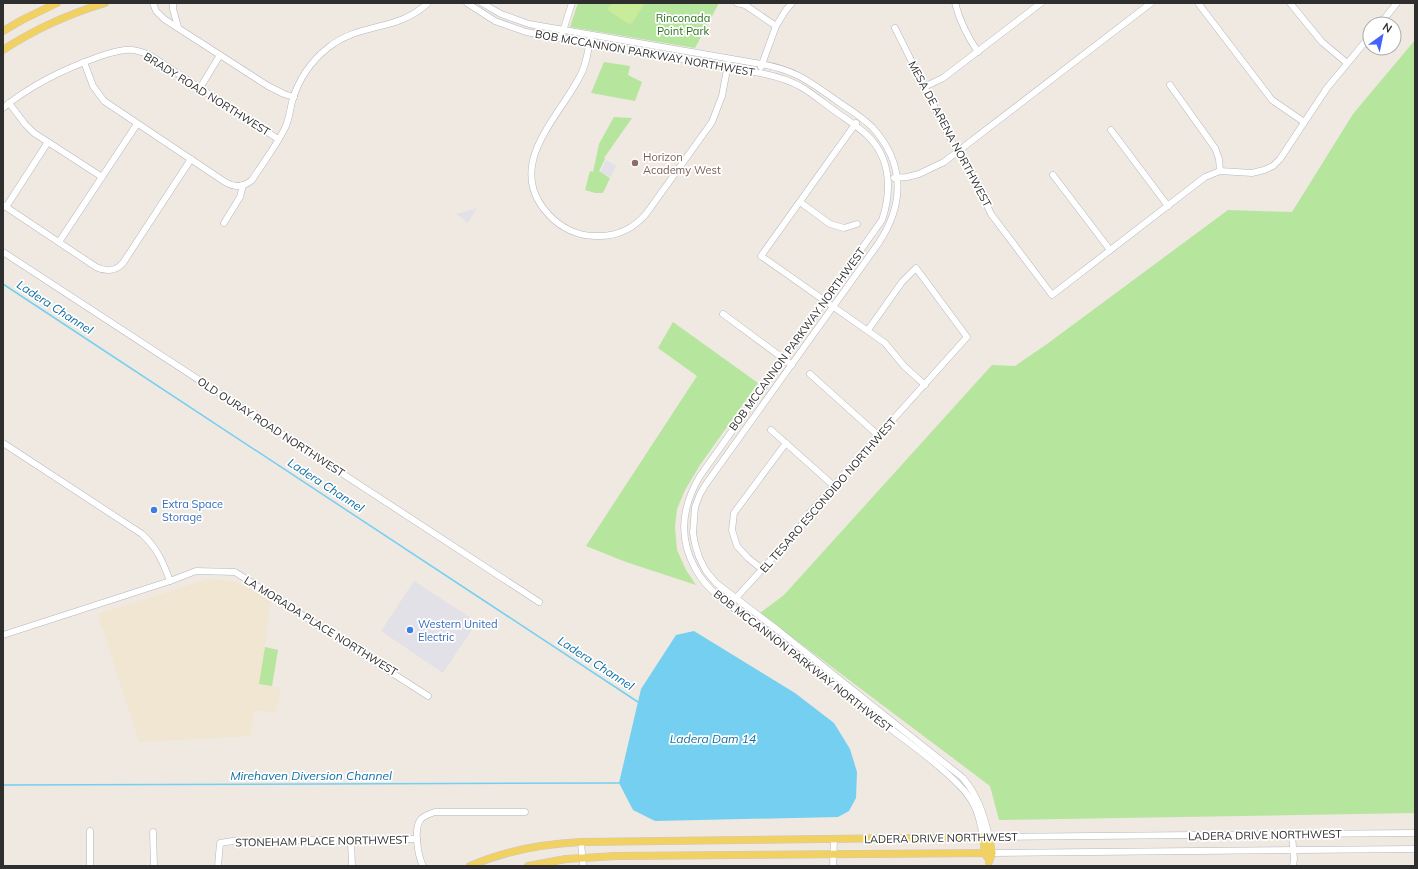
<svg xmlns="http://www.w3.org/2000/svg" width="1418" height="869" font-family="Mulish,sans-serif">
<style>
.industrial{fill:#e3e1e8}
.education{fill:#f0e6d1}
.green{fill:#b6e59e}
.pitch{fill:#c9ec9a}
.water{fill:#75cff0}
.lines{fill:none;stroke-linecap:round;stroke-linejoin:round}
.stream{stroke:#75cff0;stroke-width:1.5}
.minor-casing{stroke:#b4b7c1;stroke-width:7}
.major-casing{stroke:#c9c9c9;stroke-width:8}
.minor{stroke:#fff;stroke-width:6}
.major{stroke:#f2d163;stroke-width:7}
.education-dot{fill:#8d6e63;stroke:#fff;stroke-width:1.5}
.shop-dot{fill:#3f7fe0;stroke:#fff;stroke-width:1.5}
.labels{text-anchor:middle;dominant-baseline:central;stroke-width:3.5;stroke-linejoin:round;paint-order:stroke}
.park-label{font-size:11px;fill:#2c6e1b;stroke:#fff}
.street-label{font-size:11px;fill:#2e2e2e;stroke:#fff}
.education-label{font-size:11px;fill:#785e54;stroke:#fff;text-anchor:start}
.shop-label{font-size:11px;fill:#366cbe;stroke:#fff;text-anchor:start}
.water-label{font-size:12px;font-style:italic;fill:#0d6fa3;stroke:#fff}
</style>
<rect width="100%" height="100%" fill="#efe9e1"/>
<g class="industrial">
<path d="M606 160 616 166 611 177 600 172Z"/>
<path d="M477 208 468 223 456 214Z"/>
<path d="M414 581 477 622 443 673 381 631Z"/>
</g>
<path class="education" d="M208 579 236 582 271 598 265 647 278 650 272 686 281 687 275 713 255 710 250 736 139 742 98 614Z"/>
<g class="green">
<path d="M578 3H719L695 48 570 27Z"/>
<path d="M1415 40V813L999 820 990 786 760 613 784 595 992 365 1015 366 1047 344 1228 210 1292 212 1353 114Z"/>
<path d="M604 62 630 66 628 75 642 82 635 101 591 93Z"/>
<path d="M614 117 632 118 604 158 605 159 599 171 610 178 603 193H595L585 190 590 171 593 172 599 144Z"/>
<path d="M673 322 758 383 700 465 685 490 677 509 675 527 677 550 686 570 696 585 626 562 586 546 697 376 658 348Z"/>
<path d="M265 647 278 650 272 686 259 684Z"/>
</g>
<path class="pitch" d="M612 3H645L632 23 629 24 609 11 608 8Z"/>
<path class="water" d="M694 631 795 693 834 723 850 749 857 772 856 798 849 811 838 817 655 821 633 810 619 783 641 689 676 635Z"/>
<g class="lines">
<g class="stream">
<path d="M3 284 638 702"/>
<path d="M3 785 619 783"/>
</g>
<g class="minor-casing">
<g id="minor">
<path d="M153 3 156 11 164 19 268 86 284 94 294 97"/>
<path d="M173 3V9L178 27"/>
<path d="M467 3 495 21 526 32 760 73C775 76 790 80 803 88 814 95 825 104 835 111 846 119 857 126 867 135 891 158 892 191 882 220L700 476C682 506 678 537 695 568 711 599 748 616 775 637 814 667 852 699 891 729 914 747 939 764 959 785 976 802 979 815 983 837"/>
<path d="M482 3 501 14 529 24 761 64C796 70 810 82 837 101 849 109 862 117 872 127 905 163 905 204 878 244L706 484 700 494 695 507 693 533 695 544 699 557 706 571 716 583 779 631 963 778C978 796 984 815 989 837L1415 833"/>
<path d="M737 3 745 5 776 26"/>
<path d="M955 3C960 22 967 36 978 52"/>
<path d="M1198 3 1272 100 1304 122"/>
<path d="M1290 3 1322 42 1347 63"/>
<path d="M1380 24 1397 3"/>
<path d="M895 28 953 144 975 179 991 214 1052 295 1205 177 1220 171 1252 173 1264 170 1273 166 1280 159 1327 88 1370 36"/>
<path d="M562 34 572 3"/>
<path d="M591 35C588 49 587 65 579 78 556 121 504 167 549 215 561 228 578 236 595 236 615 237 633 229 646 214L712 122 722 96 728 64"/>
<path d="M84 62 93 86 104 101 225 182C235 188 244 187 252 180 263 163 276 146 285 128 289 120 290 110 292 102 298 80 311 61 329 47 361 22 397 32 428 3"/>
<path d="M761 67 776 26 786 10 792 3"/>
<path d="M1170 85 1215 148 1219 159 1220 171"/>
<path d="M924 87 943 78 1041 3"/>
<path d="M200 88 220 55"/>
<path d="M9 103 25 124 34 133 102 177"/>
<path d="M3 108C31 85 64 69 98 57 107 54 115 51 125 50 134 49 143 52 151 56L278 139"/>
<path d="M856 123 761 256 885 343 904 366 925 385"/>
<path d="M1111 130 1168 206"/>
<path d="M1053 175 1110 250"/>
<path d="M894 178 907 177 919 174 944 162 1151 3"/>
<path d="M800 202 830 224 844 228 857 224"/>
<path d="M3 205 96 267C106 272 116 271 123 263L191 159"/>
<path d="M6 207 48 142"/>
<path d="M224 223 240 197 243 185"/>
<path d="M59 242 137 124"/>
<path d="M3 252 539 602"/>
<path d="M723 314 792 365"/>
<path d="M810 374 879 436"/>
<path d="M771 430 834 486"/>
<path d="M3 443 142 534C157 548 163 562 170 581"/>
<path d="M763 570 748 558 737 546 732 530 734 513 786 443"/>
<path d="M736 598 798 530 811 511 967 337 916 268 902 282 868 330"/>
<path d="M3 635 170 581 196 571 235 572 428 696"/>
<path d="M153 832 154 866"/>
<path d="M1292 835 1294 859 1293 866"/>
<path d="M351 841 352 866"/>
<path d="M581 842 583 866"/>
<path d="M992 853 1415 849"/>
<path d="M90 866V831"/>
<path d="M218 866 220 843 233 841 417 839"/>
<path d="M423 866C418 856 413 828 421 819 425 815 430 814 435 812H525"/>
<path d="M833 866 834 839"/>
</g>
</g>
<g class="major-casing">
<g id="major">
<path d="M3 31 22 20 57 3"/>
<path d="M3 50C35 29 69 14 105 3"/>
<path d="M983 837 985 853 987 857"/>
<path d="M470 866C506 850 542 844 581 842L989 837 992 853 989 862"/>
<path d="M528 866 566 859 616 856 992 853"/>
</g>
</g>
<use href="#minor" class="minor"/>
<use href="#major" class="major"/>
</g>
<circle class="education-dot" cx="635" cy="163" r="4"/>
<g class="shop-dot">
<circle cx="154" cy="510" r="4"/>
<circle cx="410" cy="630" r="4"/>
</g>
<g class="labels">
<g class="park-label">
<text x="683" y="18">Rinconada<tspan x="683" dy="13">Point Park</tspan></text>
</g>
<g class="street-label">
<text transform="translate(645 53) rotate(10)">BOB MCCANNON PARKWAY NORTHWEST</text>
<text transform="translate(207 94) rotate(32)">BRADY ROAD NORTHWEST</text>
<text transform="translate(950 134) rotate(62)">MESA DE ARENA NORTHWEST</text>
<text transform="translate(797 339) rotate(-54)">BOB MCCANNON PARKWAY NORTHWEST</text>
<text transform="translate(271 427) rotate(33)">OLD OURAY ROAD NORTHWEST</text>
<text transform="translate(828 495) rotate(-49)">EL TESARO ESCONDIDO NORTHWEST</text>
<text transform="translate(321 626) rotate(32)">LA MORADA PLACE NORTHWEST</text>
<text transform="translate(803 661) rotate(38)">BOB MCCANNON PARKWAY NORTHWEST</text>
<text transform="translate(1265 835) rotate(-1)">LADERA DRIVE NORTHWEST</text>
<text transform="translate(941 838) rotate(-1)">LADERA DRIVE NORTHWEST</text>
<text transform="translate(322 841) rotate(-1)">STONEHAM PLACE NORTHWEST</text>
</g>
<g class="education-label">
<text x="643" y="157">Horizon<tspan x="643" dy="13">Academy West</tspan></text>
</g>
<g class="shop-label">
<text x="162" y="504">Extra Space<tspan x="162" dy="13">Storage</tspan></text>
<text x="418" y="624">Western United<tspan x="418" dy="13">Electric</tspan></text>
</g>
<g class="water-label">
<text transform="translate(55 307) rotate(33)">Ladera Channel</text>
<text transform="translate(326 485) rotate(33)">Ladera Channel</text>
<text transform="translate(596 663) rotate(33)">Ladera Channel</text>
<text x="713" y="738">Ladera Dam 14</text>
<text x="311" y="775">Mirehaven Diversion Channel</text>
</g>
</g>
<rect width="1418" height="869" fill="none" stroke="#2e2e2e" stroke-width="8"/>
<g transform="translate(1382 36) rotate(33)"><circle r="19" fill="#ffffff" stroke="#ababab"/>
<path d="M0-3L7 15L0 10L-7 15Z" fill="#4264fb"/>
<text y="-6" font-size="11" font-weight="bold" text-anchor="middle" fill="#2e2e2e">N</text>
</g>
</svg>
